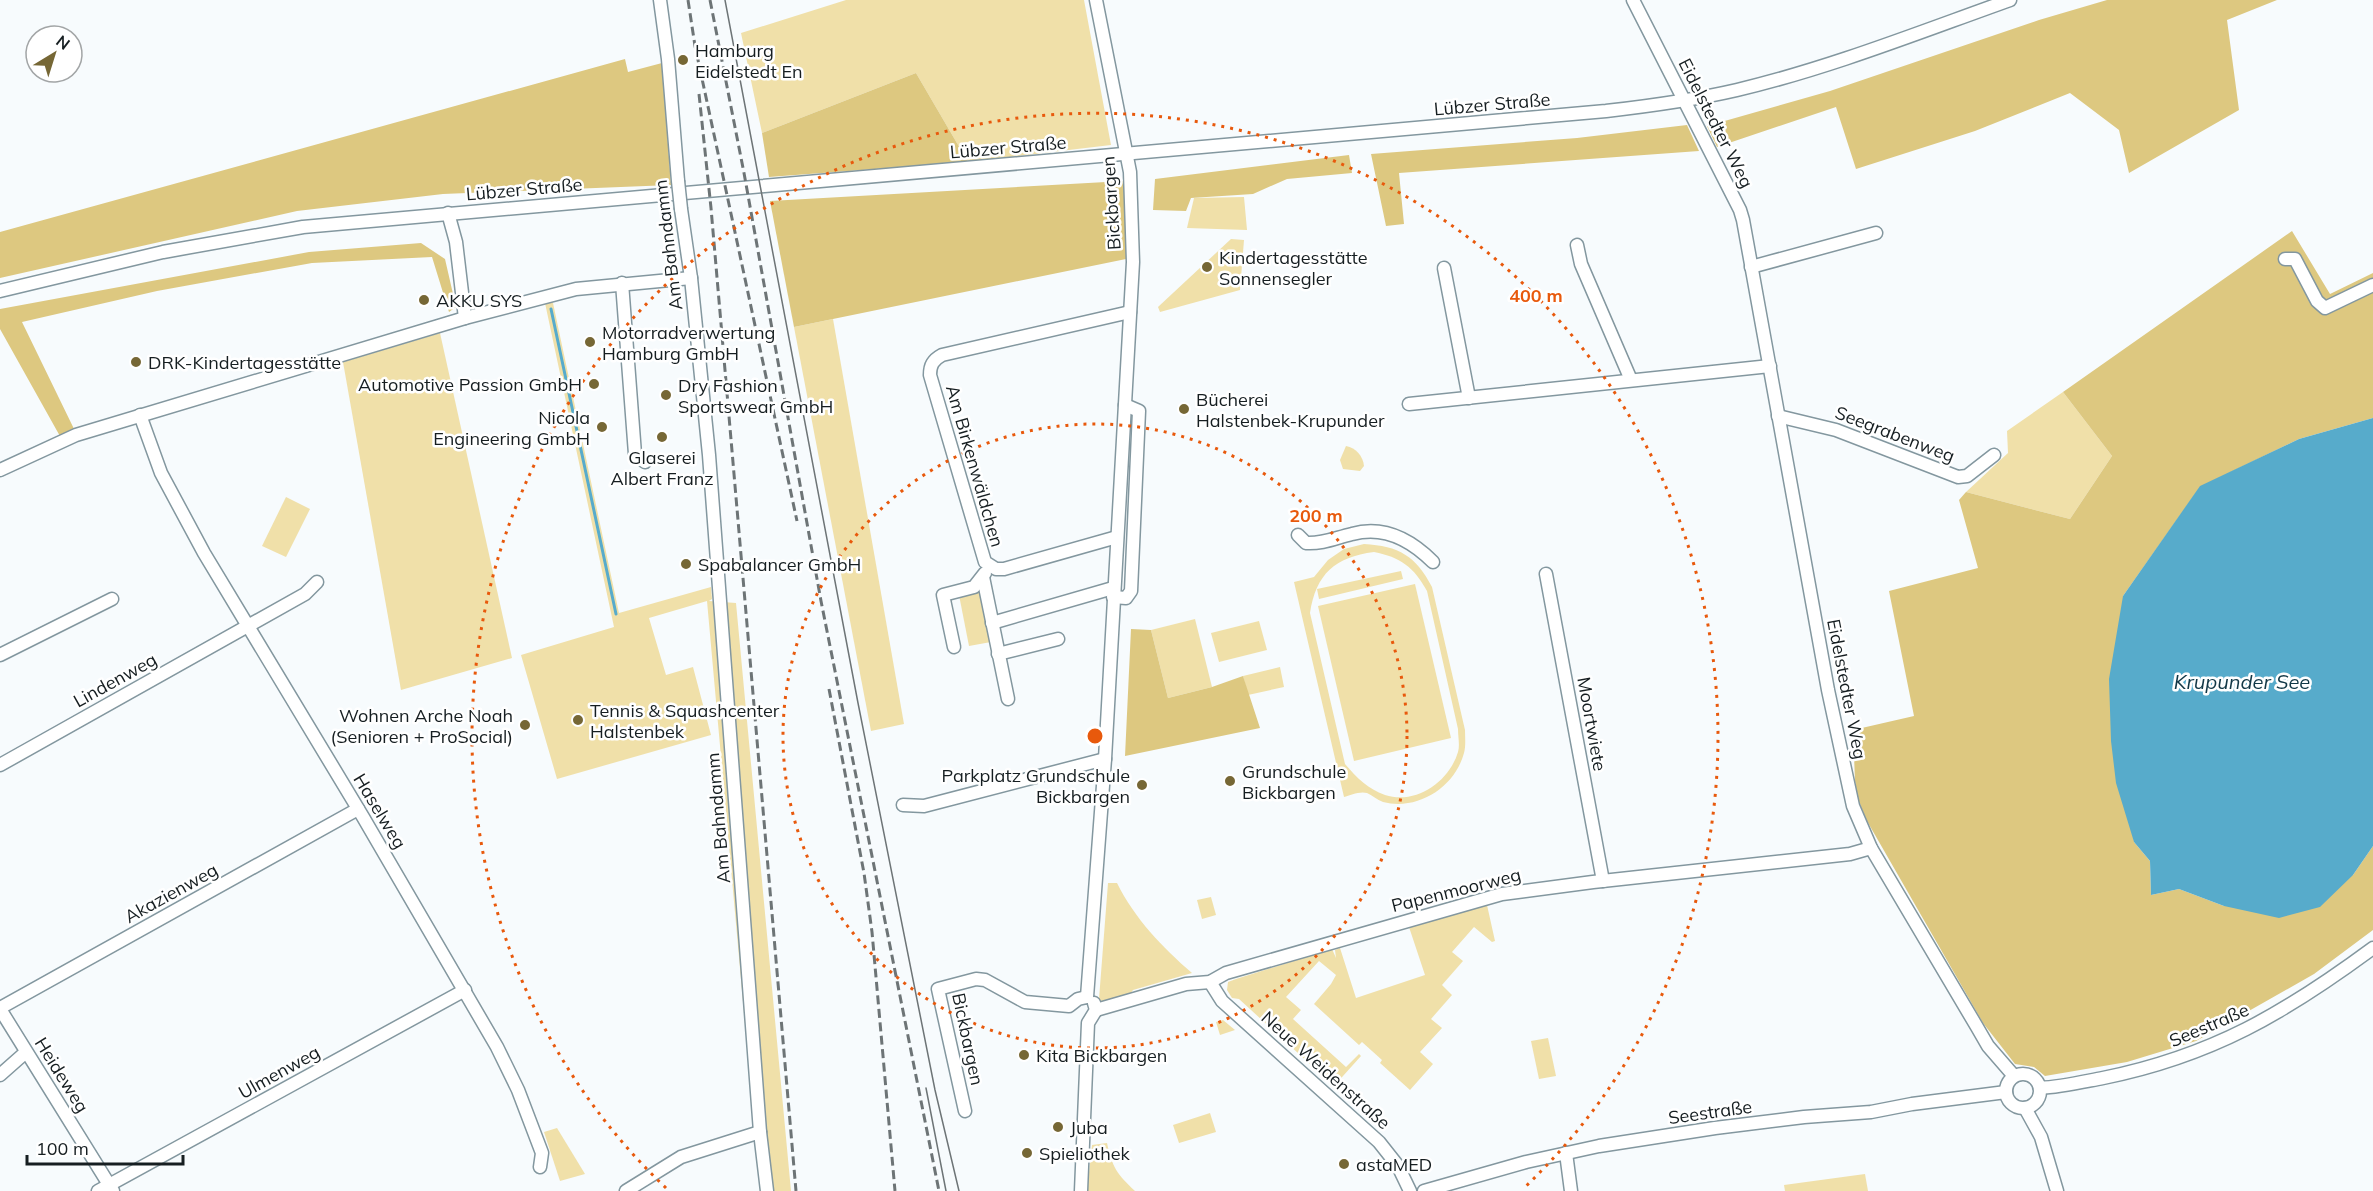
<svg xmlns="http://www.w3.org/2000/svg" width="2373" height="1191" font-family="Mulish,sans-serif">
<style>
.green{fill:#f0e0a9;fill-rule:evenodd}
.forest{fill:#ddc880}
.water{fill:#57abcb}
.lines{fill:none;stroke-linecap:round;stroke-linejoin:round}
.stream{stroke:#57abcb;stroke-width:3}
.minor-casing{stroke:#83979f;stroke-width:15}
.minor{stroke:#fff;stroke-width:12}
.tram{stroke:#6d7476;stroke-width:1.5}
.rail{stroke:#6d7476;stroke-width:3;stroke-dasharray:9 4.5;stroke-linecap:butt}
.minor-bridge-casing{stroke:#83979f;stroke-width:15;stroke-linecap:butt}
.minor-bridge{stroke:#fff;stroke-width:12}
.ring{fill:none;stroke:#e8590c;stroke-width:3;stroke-dasharray:3 6}
.poi-dot{fill:#766735;stroke:#fff;stroke-width:2}
.labels{text-anchor:middle;dominant-baseline:central;stroke-width:5;stroke-linejoin:round;paint-order:stroke}
.poi-label{font-size:18px;fill:#161e21;stroke:#fff;text-anchor:start}
.street-label{font-size:18px;fill:#161e21;stroke:#fff}
.water-label{font-size:20px;font-style:italic;fill:#123847;stroke:#fff}
.centre{fill:#e8590c;stroke:#fff;stroke-width:3}
.ring-label{font-size:18px;text-anchor:middle;font-weight:bold;fill:#e8590c;stroke:#fff;stroke-width:5;stroke-linejoin:round;paint-order:stroke}
</style>
<rect width="100%" height="100%" fill="#f7fbfd"/>
<g class="green">
<path d="M846 0H1084L1111 145 968 162 916 73 762 133 741 33Z"/>
<path d="M1244 197 1247 230 1187 228 1194 198Z"/>
<path d="M1231 239 1244 240 1240 290 1160 312 1158 307Z"/>
<path d="M545 303H553L619 613 711 587 712 599 709 601 736 603 791 1191H760L707 601 649 618 666 675 693 667 711 735 557 779 521 655 614 627Z"/>
<path d="M833 319 904 724 871 731 794 327Z"/>
<path d="M440 333 512 658 401 690 343 362Z"/>
<path d="M2063 392 2112 456 2070 519 1966 492 2008 453 2007 431Z"/>
<path d="M1346 446C1356 448 1363 456 1364 466L1360 471 1343 469 1340 460Z"/>
<path d="M286 497 310 509 286 557 262 546Z"/>
<path d="M1364 544C1399 546 1416 556 1432 587L1465 730C1465 737 1466 746 1464 753 1455 787 1418 811 1383 802 1377 800 1372 795 1367 793 1360 791 1350 795 1344 797L1294 582 1314 577 1328 560 1344 549ZM1374 552C1400 557 1414 567 1427 591L1458 729C1458 737 1460 745 1458 752 1449 782 1416 805 1385 795 1368 789 1357 778 1345 764L1310 613C1316 574 1335 557 1374 552Z"/>
<path d="M1401 571 1403 579 1319 599 1317 589Z"/>
<path d="M1415 584 1451 738 1354 761 1318 606Z"/>
<path d="M981 591 991 642 969 646 959 595Z"/>
<path d="M1195 619 1212 687 1168 698 1151 630Z"/>
<path d="M1259 621 1267 650 1219 662 1211 633Z"/>
<path d="M1280 667 1284 687 1248 695 1243 676Z"/>
<path d="M1108 883H1117C1135 919 1162 947 1192 973L1133 990 1128 997 1103 1002 1099 999Z"/>
<path d="M1211 897 1216 915 1202 919 1197 900Z"/>
<path d="M1487 905 1495 941 1492 942 1474 927 1452 952 1463 961 1442 985 1452 995 1431 1019 1442 1028 1420 1052 1433 1064 1410 1090 1380 1063 1382 1060 1362 1042 1359 1045 1314 1004 1331 984 1336 975 1319 961 1286 997 1301 1010 1293 1019 1346 1067 1359 1054 1361 1056 1334 1086 1239 999 1232 998 1227 990 1228 982 1236 979 1332 949 1336 958 1335 950 1340 948 1356 998 1425 975 1409 927Z"/>
<path d="M1223 1020 1235 1030 1220 1035 1216 1022Z"/>
<path d="M1548 1038 1556 1076 1539 1079 1531 1041Z"/>
<path d="M1210 1113 1216 1132 1179 1143 1173 1125Z"/>
<path d="M557 1128 585 1174 560 1181 544 1132Z"/>
<path d="M1107 1143C1112 1167 1117 1174 1135 1191H1087L1092 1145Z"/>
<path d="M1865 1174 1868 1191H1785L1784 1185Z"/>
</g>
<g class="forest">
<path d="M2107 0H2277L2227 20 2239 110 2129 173 2119 130 2070 93 1975 131 1856 169 1836 107 1717 147 1707 126 1830 91 2039 20Z"/>
<path d="M625 59 628 72 662 63 671 185 443 194 297 211 0 278V232Z"/>
<path d="M916 73 968 162 769 177 762 133Z"/>
<path d="M1687 125 1699 151 1399 173 1404 224 1386 226 1371 154 1577 138Z"/>
<path d="M1349 155 1352 173 1287 179 1253 194 1191 198 1186 211 1153 210 1155 179Z"/>
<path d="M1124 181 1126 259 794 327 770 201Z"/>
<path d="M2292 231 2330 294 2373 273V418L2299 439 2200 487 2123 596 2134 842 2150 861 2151 895 2179 889 2224 906 2353 875 2373 846V930L2314 974 2196 1041 2127 1062 2045 1076 2034 1067 2015 1064 1983 1023 1867 821 1858 799 1855 781 1853 730 1914 716 1889 591 1978 568 1959 500 1966 492 2070 519 2112 456 2063 392Z"/>
<path d="M421 243 445 259 456 307 449 312 432 257 312 263 157 291 22 322 75 431 61 438 0 329V309L309 252Z"/>
<path d="M1131 629 1151 630 1168 698 1212 687 1243 676 1260 728 1125 756Z"/>
</g>
<path class="water" d="M2373 418V846L2353 875 2320 907 2279 918 2224 906 2179 889 2151 895 2150 861 2134 842 2116 783 2111 741 2109 679 2123 596 2200 486 2299 439Z"/>
<g class="lines">
<path class="stream" d="M551 309 616 614"/>
<g class="minor-casing">
<g id="minor">
<path d="M660 0 668 59 678 181"/>
<path d="M1633 0 1740 210 1743 220 1828 690 1853 806 1871 848 1977 1027 1988 1046 2014 1076"/>
<path d="M681 209 691 278 709 455 760 1132 767 1191"/>
<path d="M448 213 456 242 465 318 576 289 691 278"/>
<path d="M1577 245 1581 264 1631 380"/>
<path d="M2285 259H2295L2317 301 2325 308 2373 285"/>
<path d="M1751 267 1876 233"/>
<path d="M1444 268 1469 398"/>
<path d="M622 283 635 454 645 462"/>
<path d="M0 291 163 252 303 227 1606 111C1650 106 1694 100 1737 90 1830 68 1920 32 2010 0"/>
<path d="M1409 404 1770 366"/>
<path d="M140 415 161 473 204 553 363 817 497 1047 518 1090 542 1153 540 1167"/>
<path d="M1778 416 1836 430 1958 477 1967 476 1994 455"/>
<path d="M0 470 76 435 465 318"/>
<path d="M1298 535 1306 543C1323 544 1335 538 1352 534 1384 525 1411 540 1433 562"/>
<path d="M1117 537 1004 569H996L985 562 930 375C930 365 933 360 942 355L1130 312"/>
<path d="M1546 574 1603 881"/>
<path d="M983 577 1008 699"/>
<path d="M1113 597 1126 598 1131 591 1139 411 1125 405"/>
<path d="M992 623 1113 588"/>
<path d="M954 647 943 595 974 587 985 573"/>
<path d="M998 654 1058 639"/>
<path d="M0 655 112 599"/>
<path d="M0 765 305 594 317 582"/>
<path d="M903 805 924 806 1105 759"/>
<path d="M1210 982 1222 1001 1379 1142 1398 1166 1410 1191"/>
<path d="M1087 997 1105 759 1133 262 1130 172 1096 0"/>
<path d="M0 1008 358 809"/>
<path d="M0 1009 113 1191"/>
<path d="M1096 1010 1186 984 1210 982 1226 973 1502 894 1593 882 1850 854 1871 848"/>
<circle cx="2023" cy="1091" r="17"/>
<path d="M0 1075 26 1052"/>
<path d="M2040 1088C2061 1087 2082 1082 2103 1078 2212 1056 2285 1013 2373 948"/>
<path d="M2025 1108 2041 1137 2057 1191"/>
<path d="M965 1111 938 989 976 979 985 980 1025 1002 1069 1006 1078 999 1087 997"/>
<path d="M1566 1153 1571 1191"/>
<path d="M98 1191 465 990"/>
<path d="M626 1191 681 1157 760 1132"/>
<path d="M1081 1191 1088 1023 1096 1010 1094 1003"/>
<path d="M1424 1191 1526 1162 1599 1146 1715 1128 1804 1117 1871 1112 1912 1104 2006 1092"/>
</g>
</g>
<use href="#minor" class="minor"/>
<g class="tram">
<path d="M725 0 858 703 935 1090 959 1191"/>
<path d="M926 1088 946 1191"/>
</g>
<g class="rail">
<path d="M688 0 695 46 797 521"/>
<path d="M710 0 744 173 821 601 939 1191"/>
<path d="M699 94 711 208 796 1191"/>
<path d="M829 689 864 873 872 932 895 1191"/>
</g>
<g class="minor-bridge-casing">
<path id="minor-bridge" d="M678 181 681 209"/>
</g>
<use href="#minor-bridge" class="minor-bridge"/>
</g>
<g class="ring">
<circle cx="1095" cy="736" r="312"/>
<path d="M666 1188A623 623 0 1 1 1524 1188"/>
</g>
<g class="poi-dot">
<circle cx="683" cy="60" r="6"/>
<circle cx="1207" cy="267" r="6"/>
<circle cx="424" cy="300" r="6"/>
<circle cx="590" cy="342" r="6"/>
<circle cx="136" cy="362" r="6"/>
<circle cx="594" cy="384" r="6"/>
<circle cx="666" cy="395" r="6"/>
<circle cx="1184" cy="409" r="6"/>
<circle cx="602" cy="427" r="6"/>
<circle cx="662" cy="437" r="6"/>
<circle cx="686" cy="564" r="6"/>
<circle cx="578" cy="720" r="6"/>
<circle cx="525" cy="725" r="6"/>
<circle cx="1230" cy="781" r="6"/>
<circle cx="1142" cy="785" r="6"/>
<circle cx="1024" cy="1055" r="6"/>
<circle cx="1058" cy="1127" r="6"/>
<circle cx="1027" cy="1153" r="6"/>
<circle cx="1344" cy="1164" r="6"/>
</g>
<g class="labels">
<g class="poi-label">
<text x="695" y="50">Hamburg<tspan x="695" dy="21">Eidelstedt En</tspan></text>
<text x="1219" y="257">Kindertagesstätte<tspan x="1219" dy="21">Sonnensegler</tspan></text>
<text x="436" y="300">AKKU SYS</text>
<text x="602" y="332">Motorradverwertung<tspan x="602" dy="21">Hamburg GmbH</tspan></text>
<text x="148" y="362">DRK-Kindertagesstätte</text>
<text x="582" y="384" text-anchor="end">Automotive Passion GmbH</text>
<text x="678" y="385">Dry Fashion<tspan x="678" dy="21">Sportswear GmbH</tspan></text>
<text x="1196" y="399">Bücherei<tspan x="1196" dy="21">Halstenbek-Krupunder</tspan></text>
<text x="590" y="417" text-anchor="end">Nicola<tspan x="590" dy="21">Engineering GmbH</tspan></text>
<text x="662" y="457" text-anchor="middle">Glaserei<tspan x="662" dy="21">Albert Franz</tspan></text>
<text x="698" y="564">Spabalancer GmbH</text>
<text x="590" y="710">Tennis &amp; Squashcenter<tspan x="590" dy="21">Halstenbek</tspan></text>
<text x="513" y="715" text-anchor="end">Wohnen Arche Noah<tspan x="513" dy="21">(Senioren + ProSocial)</tspan></text>
<text x="1242" y="771">Grundschule<tspan x="1242" dy="21">Bickbargen</tspan></text>
<text x="1130" y="775" text-anchor="end">Parkplatz Grundschule<tspan x="1130" dy="21">Bickbargen</tspan></text>
<text x="1036" y="1055">Kita Bickbargen</text>
<text x="1070" y="1127">Juba</text>
<text x="1039" y="1153">Spieliothek</text>
<text x="1356" y="1164">astaMED</text>
</g>
<g class="street-label">
<text transform="translate(1492 104) rotate(-5)">Lübzer Straße</text>
<text transform="translate(1716 123) rotate(63)">Eidelstedter Weg</text>
<text transform="translate(1008 147) rotate(-5)">Lübzer Straße</text>
<text transform="translate(524 189) rotate(-5)">Lübzer Straße</text>
<text transform="translate(1111 203) rotate(-94)">Bickbargen</text>
<text transform="translate(668 245) rotate(-97)">Am Bahndamm</text>
<text transform="translate(1895 434) rotate(21)">Seegrabenweg</text>
<text transform="translate(975 466) rotate(74)">Am Birkenwäldchen</text>
<text transform="translate(115 680) rotate(-29)">Lindenweg</text>
<text transform="translate(1847 689) rotate(79)">Eidelstedter Weg</text>
<text transform="translate(1592 724) rotate(80)">Moortwiete</text>
<text transform="translate(380 811) rotate(59)">Haselweg</text>
<text transform="translate(718 818) rotate(-95)">Am Bahndamm</text>
<text transform="translate(1456 890) rotate(-14)">Papenmoorweg</text>
<text transform="translate(171 893) rotate(-29)">Akazienweg</text>
<text transform="translate(2209 1025) rotate(-23)">Seestraße</text>
<text transform="translate(968 1039) rotate(78)">Bickbargen</text>
<text transform="translate(1326 1070) rotate(42)">Neue Weidenstraße</text>
<text transform="translate(279 1072) rotate(-29)">Ulmenweg</text>
<text transform="translate(62 1075) rotate(58)">Heideweg</text>
<text transform="translate(1710 1112) rotate(-8)">Seestraße</text>
</g>
<g class="water-label">
<text x="2242" y="681">Krupunder See</text>
</g>
</g>
<circle cx="1095" cy="736" r="9" class="centre"/>
<g class="ring-label">
<text x="1536" y="302">400 m</text>
<text x="1316" y="522">200 m</text>
</g>
<g transform="translate(54 54) rotate(38)"><circle r="28" fill="#ffffff" stroke="#a2a5a6" stroke-width="1.5"/>
<path d="M0-4.5L10 22L0 15L-10 22Z" fill="#766735"/>
<text y="-9" font-size="16" font-weight="bold" text-anchor="middle" fill="#161e21">N</text>
</g>
<path d="M27 1155v9h156v-9" fill="none" stroke="#161e21" stroke-width="3"/>
<text x="36" y="1155" font-size="18" fill="#161e21" stroke="#ffffff" stroke-width="4.5" paint-order="stroke">100 m</text>
</svg>
